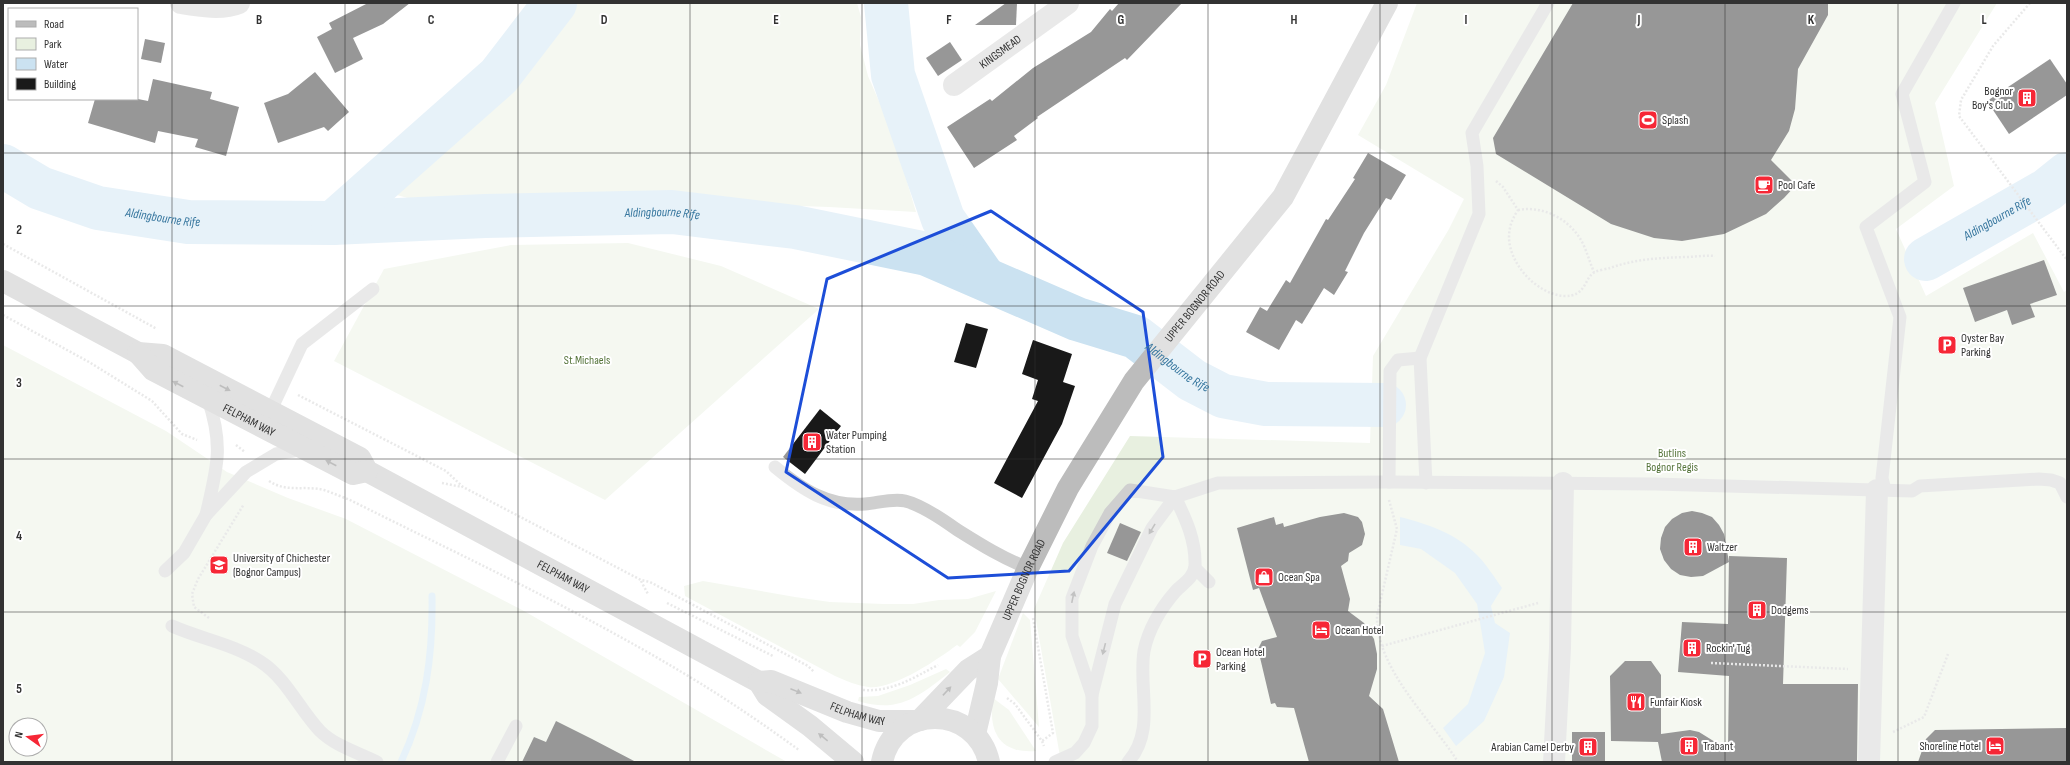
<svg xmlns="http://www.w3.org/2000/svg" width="2070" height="765" font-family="'Sofia Sans Condensed',sans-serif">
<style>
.green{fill:#e8f0e0;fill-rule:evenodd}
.water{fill:#cbe2f1}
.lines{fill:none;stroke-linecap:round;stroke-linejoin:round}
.stream{stroke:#cbe2f1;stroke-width:7}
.river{stroke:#cbe2f1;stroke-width:44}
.building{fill:#191919}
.path{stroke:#cfcfcf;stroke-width:2.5;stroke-dasharray:2 2;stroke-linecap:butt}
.lane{stroke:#cfcfcf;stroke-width:13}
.street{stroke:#cfcfcf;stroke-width:22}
.secondary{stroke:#bcbcbc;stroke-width:22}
.oneway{fill:#707070}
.oneway2{fill:#797979}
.marked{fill:none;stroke:#1d4ed8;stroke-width:3;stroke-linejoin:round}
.grid{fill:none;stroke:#323232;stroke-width:1;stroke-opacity:0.55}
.labels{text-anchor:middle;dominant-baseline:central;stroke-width:4;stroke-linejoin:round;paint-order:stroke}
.street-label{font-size:12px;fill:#323232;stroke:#fff}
.poi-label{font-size:12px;fill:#323232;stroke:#fff;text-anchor:start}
.park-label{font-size:12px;fill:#55743a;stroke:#fff}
.water-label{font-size:13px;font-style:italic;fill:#36769e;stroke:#fff}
.grid-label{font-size:13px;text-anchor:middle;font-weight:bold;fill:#323232;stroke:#fff;stroke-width:4;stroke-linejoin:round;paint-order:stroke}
</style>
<rect width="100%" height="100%" fill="#fff"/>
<g class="green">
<path d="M572 3H857L861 17 860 45 868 76 892 131 916 212 829 207 771 205 681 198 621 197 548 200 493 198 419 201 393 194C441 150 494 110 537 60 551 44 561 21 572 3Z"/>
<path d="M1417 3H1997L1935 103 1954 186 1896 229 1926 296 2033 233 2064 292 2067 290V762H1061L1034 609 1063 543 1130 436 1370 443 1373 356 1449 229 1464 199 1358 135 1386 85Z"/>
<path d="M628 243 721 266 819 309 605 500 334 361 384 269 511 245Z"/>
<path d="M3 345 166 431 227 472 288 498 346 519 524 611 787 762H3ZM16 725H40V749H16Z"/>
<path d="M703 581 795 597 830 602 884 604H913L939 600 968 599 996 591 975 632 960 647 957 645C937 660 893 690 868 687 856 685 846 681 835 676L685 596 684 586Z"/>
<path d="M1023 613 1030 620 1039 727 998 679Z"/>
<path d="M946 669 950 672C919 696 899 714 858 701L859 697 878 696 910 685Z"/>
<path d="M993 698 1009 710 1036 751C999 754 988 731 993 698Z"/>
</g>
<path class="water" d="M1400 517C1428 524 1457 534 1477 555 1487 565 1494 577 1502 588L1491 606 1495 623 1510 633 1504 677 1484 721 1456 746 1443 728 1468 704 1485 653 1477 604 1455 573 1421 549 1400 545Z"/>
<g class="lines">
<path class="stream" d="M401 762C426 709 433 655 432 596"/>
<g class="river">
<path d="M886 3 893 75 943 219 984 278"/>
<path id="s1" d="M3 166 40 188 98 208 188 222 333 223 485 216 672 212 795 227 927 254 1077 319 1136 337 1192 380 1223 396 1266 404 1384 405"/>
<path d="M333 223 499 76 555 3"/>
<path id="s2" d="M1926 259 2047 190 2067 174"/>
</g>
</g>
<g class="building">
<path d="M368 3H410L383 24 353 38 363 59 335 73 317 37 332 29 329 23Z"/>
<path d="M1006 3H1017L1016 25H975Z"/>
<path d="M1119 3H1182L1127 60 1125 58 1037 117 1038 118 1014 136 1017 140 974 168 947 127 990 99 992 101 1033 68 1091 32 1110 9 1112 11Z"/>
<path d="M1573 3H1828V15L1798 69 1795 109 1789 131 1771 160 1796 185 1784 198 1766 214 1724 234 1682 241 1654 238 1611 224 1496 154 1493 138Z"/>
<path d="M145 39 165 43 161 63 141 59Z"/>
<path d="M950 42 962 60 938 76 926 58Z"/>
<path d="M2050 59 2067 84V95L2009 134 1987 101Z"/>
<path d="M315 72 349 112 328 131 324 127 278 143 264 103 288 94Z"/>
<path d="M153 79 212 92 210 99 239 107 226 156 195 147 198 139 158 131 155 143 88 123 95 99H138L148 101Z"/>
<path d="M1368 153 1406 175 1391 200 1386 198 1364 233 1345 271 1348 272 1334 295 1324 288 1302 324 1296 320 1279 350 1246 332 1260 307 1267 311 1286 280 1290 283 1326 219 1328 220 1355 179 1353 178Z"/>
<path d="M2044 260 2057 295 2030 304 2035 317 2012 325 2007 310 1975 322 1963 288Z"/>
<path d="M966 323 988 329 976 368 954 362Z"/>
<path d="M1033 340 1072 354 1063 382 1075 386 1062 424 1022 498 994 483 1038 401 1032 399 1038 380 1022 374Z"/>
<path d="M820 409 841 426 805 474 783 457Z"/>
<path d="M1692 511 1702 513 1712 517 1719 525 1724 534 1729 562 1703 576 1691 577 1680 575 1671 569 1664 560 1660 549 1661 538 1665 527 1672 519 1682 513Z"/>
<path d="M1344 513 1358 517 1362 522 1365 534 1362 545 1349 553 1348 561 1341 566 1350 599 1348 611 1364 623 1374 639 1377 654V669L1369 696 1383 709 1399 762H1309L1294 708 1277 707 1275 703 1271 704 1258 649 1262 641 1277 637 1259 588 1253 590 1237 528 1274 517 1276 525 1283 523 1284 527 1320 517Z"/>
<path d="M1120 523 1141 532 1127 561 1107 553Z"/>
<path d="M1729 556 1787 558 1783 684H1858L1857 762H1662L1658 742 1611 741 1610 676 1625 661H1651L1661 675V734L1690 730 1699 732 1728 750 1729 676 1678 672 1682 622 1728 624Z"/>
<path d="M556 721 592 739 636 762H522L534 737 546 742Z"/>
<path d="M2067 728V762H1918L1926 739 1935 730Z"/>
<rect x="1572" y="732" width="33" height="30"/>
</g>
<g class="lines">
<g class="path">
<path d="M2030 3 1993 46 1961 100 1959 116 2067 260"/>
<path d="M1496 181 1503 187 1518 210C1512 219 1509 227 1509 238 1510 265 1537 294 1564 296 1587 297 1584 277 1595 272 1599 270 1606 269 1610 268 1635 259 1659 258 1685 257 1695 257 1705 255 1715 256"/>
<path d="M1518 210C1545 205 1573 221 1584 246 1588 255 1590 263 1594 272"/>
<path d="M3 244 157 329"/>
<path d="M3 315 89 362 152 401 182 434 197 440"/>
<path d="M298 395 446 471 463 487 641 580 650 582 808 666 814 672"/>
<path d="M236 445 245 452"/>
<path d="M269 481C287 493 304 485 324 490 333 493 342 497 350 500 472 561 596 618 711 690 741 709 770 729 799 750"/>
<path d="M442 483 462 487"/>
<path d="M1389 500 1397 529 1377 616C1376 669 1431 719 1458 762"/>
<path d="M641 581 648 594"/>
<path d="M667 603 773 656"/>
<path d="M209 618 194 607 192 594 198 579 244 504"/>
<path d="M1033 618 1053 733 1042 741"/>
<path d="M1382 646 1538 603"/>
<path d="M1711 663 1848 669"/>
<path d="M863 690C892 692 913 678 938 665"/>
<path d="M1007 698 1015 704 1042 741 1044 746"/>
<path d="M1893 732 1924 717 1948 654"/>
</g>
<g class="lane">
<path d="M208 399C224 447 217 467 206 515L246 472 276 454 304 449"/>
<path d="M270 412 302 344 373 289"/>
<path d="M775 467C803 490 828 507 865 504 878 503 893 498 905 501 922 505 942 519 956 529 980 544 1002 558 1028 568"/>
<path d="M1389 482 1390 371 1398 360 1420 358"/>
<path d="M1426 483 1420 358 1479 214 1477 166 1472 133 1548 3"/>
<path d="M1885 490 1882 478 1900 317 1866 227 1925 182 1902 94 1954 3"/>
<path d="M1195 568 1209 582"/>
<path d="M165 571 184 553 206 515"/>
<path d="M172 626C201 639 234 644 261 662 287 679 299 709 320 731 335 746 359 753 377 762"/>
<path d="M1092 695 1072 636V598L1092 546 1110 513 1130 490 1175 497 1218 483 1389 482 1655 484 1912 491 1920 486 2039 479 2051 480 2060 483 2067 497"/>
<path d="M497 762 516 726"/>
<path d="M1055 762 1075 753 1084 743 1092 726V695L1115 604 1152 528 1175 497"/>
<path d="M1128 762C1156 731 1138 688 1144 651 1148 630 1161 608 1175 592 1182 584 1194 578 1195 566 1196 541 1186 519 1175 497"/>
</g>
<g class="street">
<path d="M181 3C199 6 222 10 239 3"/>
<path id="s3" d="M954 85 1068 3"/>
<path d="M1554 762 1560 648 1563 483"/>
<path d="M1869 762 1877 490"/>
</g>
<g class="secondary">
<path id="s4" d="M3 281 138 353 163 355 360 458 367 471 759 682 767 695 810 726 853 762"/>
<path id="s5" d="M138 353 153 370 353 474 367 471"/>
<path id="s6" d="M759 682 771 681 847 712 879 721H915"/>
<path d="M920 720 968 670 990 656"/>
<path id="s7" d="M975 734 987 683 990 656 1028 568 1068 488 1134 381 1283 197 1387 3"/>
<path d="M882 762C894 703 976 704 989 762"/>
</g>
</g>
<defs><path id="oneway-solid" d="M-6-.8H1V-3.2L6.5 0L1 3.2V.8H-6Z"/></defs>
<g class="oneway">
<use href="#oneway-solid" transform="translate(178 384) rotate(-153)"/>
<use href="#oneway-solid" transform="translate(225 388) rotate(28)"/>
<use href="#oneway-solid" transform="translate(331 463) rotate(-153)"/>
<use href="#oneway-solid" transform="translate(796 691) rotate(22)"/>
<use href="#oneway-solid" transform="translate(947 691) rotate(-47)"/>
<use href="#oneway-solid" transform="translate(823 737) rotate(-141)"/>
</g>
<g class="oneway2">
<use href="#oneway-solid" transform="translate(1152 529) rotate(121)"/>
<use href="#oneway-solid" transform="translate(1073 597) rotate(-78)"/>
<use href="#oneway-solid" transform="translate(1104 649) rotate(104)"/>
</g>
<path d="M0 0H2070V765H0ZM991 211 1143 312 1163 457 1069 571 948 578 786 472 827 279Z" fill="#fff" fill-opacity=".55" fill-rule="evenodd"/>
<path class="marked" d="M991 211 1143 312 1163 457 1069 571 948 578 786 472 827 279Z"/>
<path class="grid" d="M172 3V762M345 3V762M518 3V762M690 3V762M862 3V762M1035 3V762M1208 3V762M1380 3V762M1552 3V762M1725 3V762M1898 3V762M3 153H2067M3 306H2067M3 459H2067M3 612H2067"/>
<defs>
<g id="building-square" transform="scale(1)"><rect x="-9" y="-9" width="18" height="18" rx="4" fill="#f62736" stroke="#fff"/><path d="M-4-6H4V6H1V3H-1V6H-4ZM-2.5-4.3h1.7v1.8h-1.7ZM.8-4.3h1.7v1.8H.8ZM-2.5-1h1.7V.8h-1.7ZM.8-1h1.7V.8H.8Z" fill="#fff"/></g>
<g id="stadium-square" transform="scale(1)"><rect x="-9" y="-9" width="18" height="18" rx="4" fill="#f62736" stroke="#fff"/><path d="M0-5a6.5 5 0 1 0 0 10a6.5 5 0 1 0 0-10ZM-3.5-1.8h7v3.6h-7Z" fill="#fff"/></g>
<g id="cafe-square" transform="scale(1)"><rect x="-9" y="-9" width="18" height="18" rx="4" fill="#f62736" stroke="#fff"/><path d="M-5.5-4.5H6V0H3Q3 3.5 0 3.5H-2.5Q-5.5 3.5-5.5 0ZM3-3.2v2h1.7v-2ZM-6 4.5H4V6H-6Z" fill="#fff"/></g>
<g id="parking-square" transform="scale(1)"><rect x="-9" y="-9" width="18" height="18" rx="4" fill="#f62736" stroke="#fff"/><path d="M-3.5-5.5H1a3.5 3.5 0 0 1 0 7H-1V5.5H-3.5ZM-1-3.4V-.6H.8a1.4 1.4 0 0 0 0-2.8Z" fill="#fff"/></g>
<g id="university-square" transform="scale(1)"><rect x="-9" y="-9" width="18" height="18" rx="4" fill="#f62736" stroke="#fff"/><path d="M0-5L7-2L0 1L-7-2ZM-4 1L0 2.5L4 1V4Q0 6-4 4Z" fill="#fff"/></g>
<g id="shop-square" transform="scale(1)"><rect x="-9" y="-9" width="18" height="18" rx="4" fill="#f62736" stroke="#fff"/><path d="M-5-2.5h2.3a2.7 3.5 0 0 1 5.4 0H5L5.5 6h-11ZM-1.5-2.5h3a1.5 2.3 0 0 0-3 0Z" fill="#fff"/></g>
<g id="hotel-square" transform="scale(1)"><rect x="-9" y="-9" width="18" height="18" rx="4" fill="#f62736" stroke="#fff"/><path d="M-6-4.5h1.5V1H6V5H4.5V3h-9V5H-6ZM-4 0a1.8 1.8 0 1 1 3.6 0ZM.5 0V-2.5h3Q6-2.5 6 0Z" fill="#fff"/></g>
<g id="restaurant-square" transform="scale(1)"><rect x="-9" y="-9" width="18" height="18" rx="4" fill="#f62736" stroke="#fff"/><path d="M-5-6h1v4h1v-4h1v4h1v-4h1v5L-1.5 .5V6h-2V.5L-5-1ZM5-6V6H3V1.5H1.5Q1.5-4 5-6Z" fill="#fff"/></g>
</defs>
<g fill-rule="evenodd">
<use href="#building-square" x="2027" y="98"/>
<use href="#stadium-square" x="1648" y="120"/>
<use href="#cafe-square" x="1764" y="185"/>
<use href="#parking-square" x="1947" y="345"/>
<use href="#building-square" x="812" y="442"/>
<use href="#building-square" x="1693" y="547"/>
<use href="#university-square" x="219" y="565"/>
<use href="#shop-square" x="1264" y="577"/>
<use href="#building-square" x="1757" y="610"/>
<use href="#hotel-square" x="1321" y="630"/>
<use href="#building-square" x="1692" y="648"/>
<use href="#parking-square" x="1202" y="659"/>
<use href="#restaurant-square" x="1636" y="702"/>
<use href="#building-square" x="1689" y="746"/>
<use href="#hotel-square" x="1995" y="746"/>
<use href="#building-square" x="1588" y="747"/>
</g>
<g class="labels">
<g class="street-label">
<text stroke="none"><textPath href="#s3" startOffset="57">KINGSMEAD</textPath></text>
<text stroke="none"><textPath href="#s7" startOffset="487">UPPER BOGNOR ROAD</textPath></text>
<text stroke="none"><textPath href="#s5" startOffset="131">FELPHAM WAY</textPath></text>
<text stroke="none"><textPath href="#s4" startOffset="638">FELPHAM WAY</textPath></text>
<text stroke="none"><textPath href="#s7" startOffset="163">UPPER BOGNOR ROAD</textPath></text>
<text stroke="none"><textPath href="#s6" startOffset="105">FELPHAM WAY</textPath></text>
</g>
<g class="poi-label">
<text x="2013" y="91" text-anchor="end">Bognor<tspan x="2013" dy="14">Boy's Club</tspan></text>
<text x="1662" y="120">Splash</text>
<text x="1778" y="185">Pool Cafe</text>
<text x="1961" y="338">Oyster Bay<tspan x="1961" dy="14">Parking</tspan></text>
<text x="826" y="435">Water Pumping<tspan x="826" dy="14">Station</tspan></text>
<text x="1707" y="547">Waltzer</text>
<text x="233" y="558">University of Chichester<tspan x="233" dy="14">(Bognor Campus)</tspan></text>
<text x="1278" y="577">Ocean Spa</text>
<text x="1771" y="610">Dodgems</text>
<text x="1335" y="630">Ocean Hotel</text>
<text x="1706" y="648">Rockin' Tug</text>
<text x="1216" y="652">Ocean Hotel<tspan x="1216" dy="14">Parking</tspan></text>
<text x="1650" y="702">Funfair Kiosk</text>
<text x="1703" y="746">Trabant</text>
<text x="1981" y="746" text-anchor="end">Shoreline Hotel</text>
<text x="1574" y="747" text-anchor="end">Arabian Camel Derby</text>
</g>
<g class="park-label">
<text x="587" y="360">St.Michaels</text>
<text x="1672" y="453">Butlins<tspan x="1672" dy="14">Bognor Regis</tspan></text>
</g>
<g class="water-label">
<text stroke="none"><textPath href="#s1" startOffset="670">Aldingbourne Rife</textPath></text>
<text stroke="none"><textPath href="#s1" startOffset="170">Aldingbourne Rife</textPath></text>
<text stroke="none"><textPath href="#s2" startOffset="82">Aldingbourne Rife</textPath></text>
<text stroke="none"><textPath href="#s1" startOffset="1215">Aldingbourne Rife</textPath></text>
</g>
</g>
<g class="grid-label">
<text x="259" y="24">B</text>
<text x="431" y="24">C</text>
<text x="604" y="24">D</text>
<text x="776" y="24">E</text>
<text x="949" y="24">F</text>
<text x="1121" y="24">G</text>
<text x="1294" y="24">H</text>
<text x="1466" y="24">I</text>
<text x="1639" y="24">J</text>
<text x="1811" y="24">K</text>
<text x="1984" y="24">L</text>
<text x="19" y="234">2</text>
<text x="19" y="387">3</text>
<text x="19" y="540">4</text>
<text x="19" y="693">5</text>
</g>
<rect width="2070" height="765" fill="none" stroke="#323232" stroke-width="8"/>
<rect x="8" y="8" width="130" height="92" fill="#ffffff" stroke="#adadad"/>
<rect x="16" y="21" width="20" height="6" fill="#bcbcbc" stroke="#adadad"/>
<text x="44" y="28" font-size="12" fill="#323232">Road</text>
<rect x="16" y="38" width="20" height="12" fill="#e8f0e0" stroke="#adadad"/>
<text x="44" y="48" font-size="12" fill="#323232">Park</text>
<rect x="16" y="58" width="20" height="12" fill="#cbe2f1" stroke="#adadad"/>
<text x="44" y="68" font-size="12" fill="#323232">Water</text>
<rect x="16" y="78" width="20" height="12" fill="#191919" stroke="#adadad"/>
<text x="44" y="88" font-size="12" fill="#323232">Building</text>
<g transform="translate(28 737) rotate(284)"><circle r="19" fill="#ffffff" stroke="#adadad"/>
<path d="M0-3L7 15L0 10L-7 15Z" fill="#f62736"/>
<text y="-6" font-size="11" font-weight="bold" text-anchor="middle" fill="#323232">N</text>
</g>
</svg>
